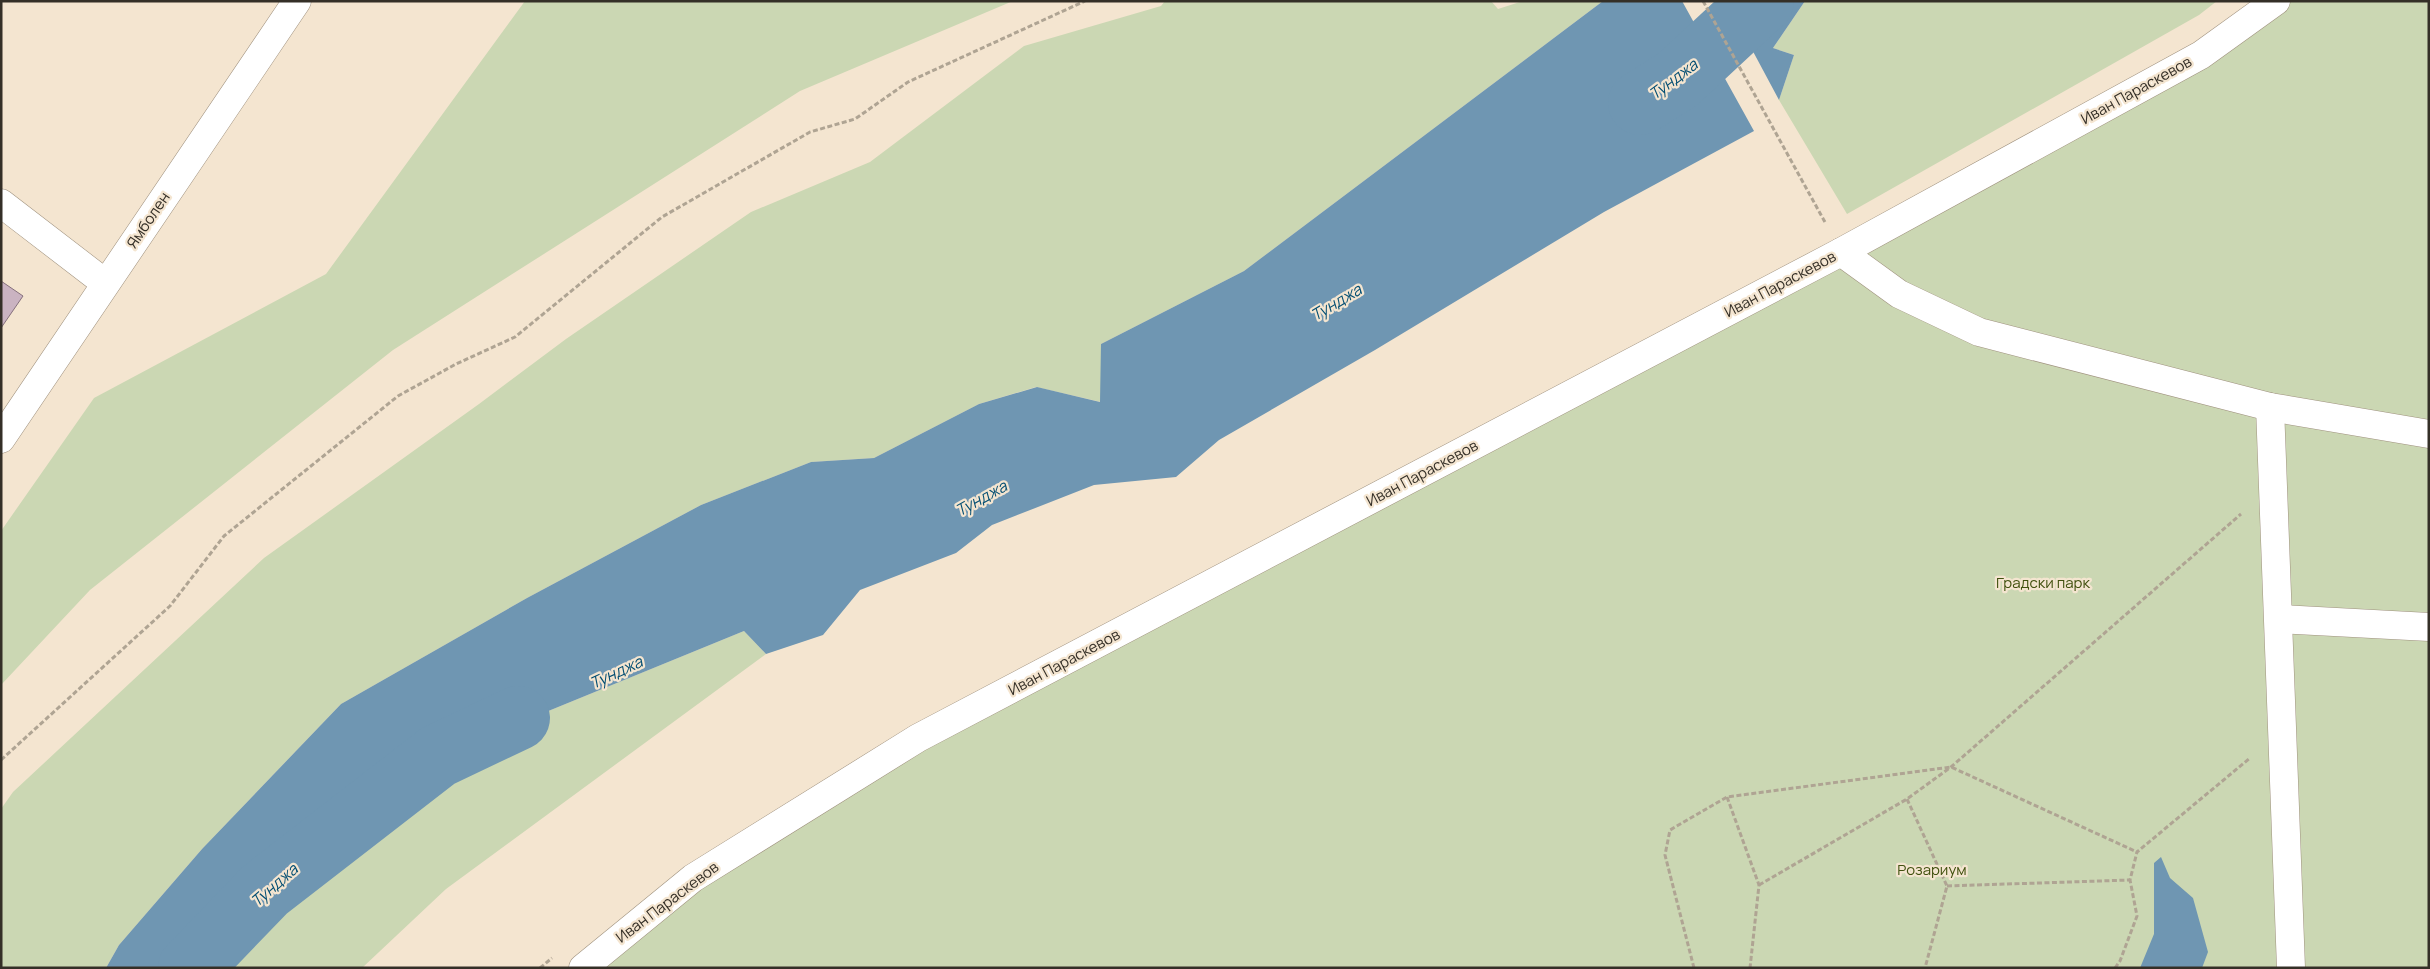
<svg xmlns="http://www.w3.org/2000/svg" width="2430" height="969" font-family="Manrope,sans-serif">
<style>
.green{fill:#cbd7b3}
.water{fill:#6f96b2}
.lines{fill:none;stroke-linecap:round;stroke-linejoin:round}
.river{stroke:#6f96b2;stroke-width:64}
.building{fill:#cab3c1;stroke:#86717d}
.minor-casing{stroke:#9f917e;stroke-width:29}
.major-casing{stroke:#9f917e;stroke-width:29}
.path{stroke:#afa493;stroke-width:3;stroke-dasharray:5 2.5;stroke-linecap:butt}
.minor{stroke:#fff;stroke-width:28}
.major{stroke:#fff;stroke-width:28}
.labels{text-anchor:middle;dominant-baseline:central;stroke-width:4.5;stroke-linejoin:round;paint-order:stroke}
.street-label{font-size:15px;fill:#342f27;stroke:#f4e5d0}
.park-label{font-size:15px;fill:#41510f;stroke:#f4e5d0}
.water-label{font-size:16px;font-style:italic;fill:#024d72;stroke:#f4e5d0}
</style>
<rect width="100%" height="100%" fill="#f4e5d0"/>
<g class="green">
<path d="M525 1H1013L800 91 393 350 90 590 1 685V531L94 398 326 274Z"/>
<path d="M1165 1H1491L1498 9 1523 1H1603L1244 271 1101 344V402L1036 387 979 404 874 458 811 462 701 505 527 598 341 704 202 849 119 945 106 968H1V809L13 792 264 558 479 404 566 339 751 212 870 162 1024 46 1161 6Z"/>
<path d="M1805 1H2217L2199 15 1847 214 1779 100 1794 55 1773 48Z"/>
<path d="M2276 1H2429V968H583L693 878Z"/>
<path d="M744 631 766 654 446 889 362 968H211L265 890 438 756Z"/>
</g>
<g class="water">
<path d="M1603 1H1682L1754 131 1604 212 1375 350 1219 440 1176 477 1094 485 992 525 956 553 860 590 823 635 766 654 744 631 438 756 265 890 211 968H106L119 945 202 849 341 704 527 598 701 505 811 462 874 458 979 404 1037 387 1100 402 1101 344 1244 271Z"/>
<path d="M1726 1H1805L1773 48 1794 55 1779 100Z"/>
<path d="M2161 857 2170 878 2193 898 2208 952 2202 968H2140L2154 934V863Z"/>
</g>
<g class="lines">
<g class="river">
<path d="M1640 103 1677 80 1762 1"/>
<path d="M190 968 265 890 438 756 518 718"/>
</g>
</g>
<path class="building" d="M1 281 23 296 1 328Z"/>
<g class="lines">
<g class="minor-casing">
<g id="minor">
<path d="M1 203 105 283"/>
<path d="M1841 252 1899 294 1979 332 2270 407 2429 434"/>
<path d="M2270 407 2291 968"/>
<path d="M2279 619 2429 627"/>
<path d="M583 968 693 878 918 738 1841 252 2201 55 2276 1"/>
</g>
</g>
<g class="major-casing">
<path id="major" d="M1 439 297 1"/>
</g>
<g class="path">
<path d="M1703 1 1826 224"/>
<path d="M1 760 170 606 224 536 398 396 456 364 515 337 662 217 810 132 855 119 908 82 1085 1"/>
<path d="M1727 797 1759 885 1750 968"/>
<path d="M1907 799 1947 886 1925 968"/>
<path d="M1759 885 1907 799 1951 767 2241 514"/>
<path d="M1947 886 2130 880"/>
<path d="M540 968 552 958"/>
<path d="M1694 968 1665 855 1670 830 1727 797 1951 767 2137 852"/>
<path d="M2115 968 2120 961 2137 916 2130 880 2137 852 2250 758"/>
</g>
<use href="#minor" class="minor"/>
<use href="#major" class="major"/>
</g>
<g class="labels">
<g class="street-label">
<text transform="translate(2136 90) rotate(-29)">Иван Параскевов</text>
<text transform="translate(148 220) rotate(-56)">Ямболен</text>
<text transform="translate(1780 284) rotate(-28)">Иван Параскевов</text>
<text transform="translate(1422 473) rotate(-28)">Иван Параскевов</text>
<text transform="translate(1064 662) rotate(-28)">Иван Параскевов</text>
<text transform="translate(667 902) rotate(-37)">Иван Параскевов</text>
</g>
<g class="park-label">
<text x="2043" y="582">Градски парк</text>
<text x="1932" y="869">Розариум</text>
</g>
<g class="water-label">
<text transform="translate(1673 79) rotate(-37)">Тунджа</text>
<text transform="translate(1336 302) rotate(-31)">Тунджа</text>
<text transform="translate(981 498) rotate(-29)">Тунджа</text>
<text transform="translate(616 672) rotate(-25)">Тунджа</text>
<text transform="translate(274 885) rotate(-41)">Тунджа</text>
</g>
</g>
<rect width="2430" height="969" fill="none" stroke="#342f27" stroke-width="5"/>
</svg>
